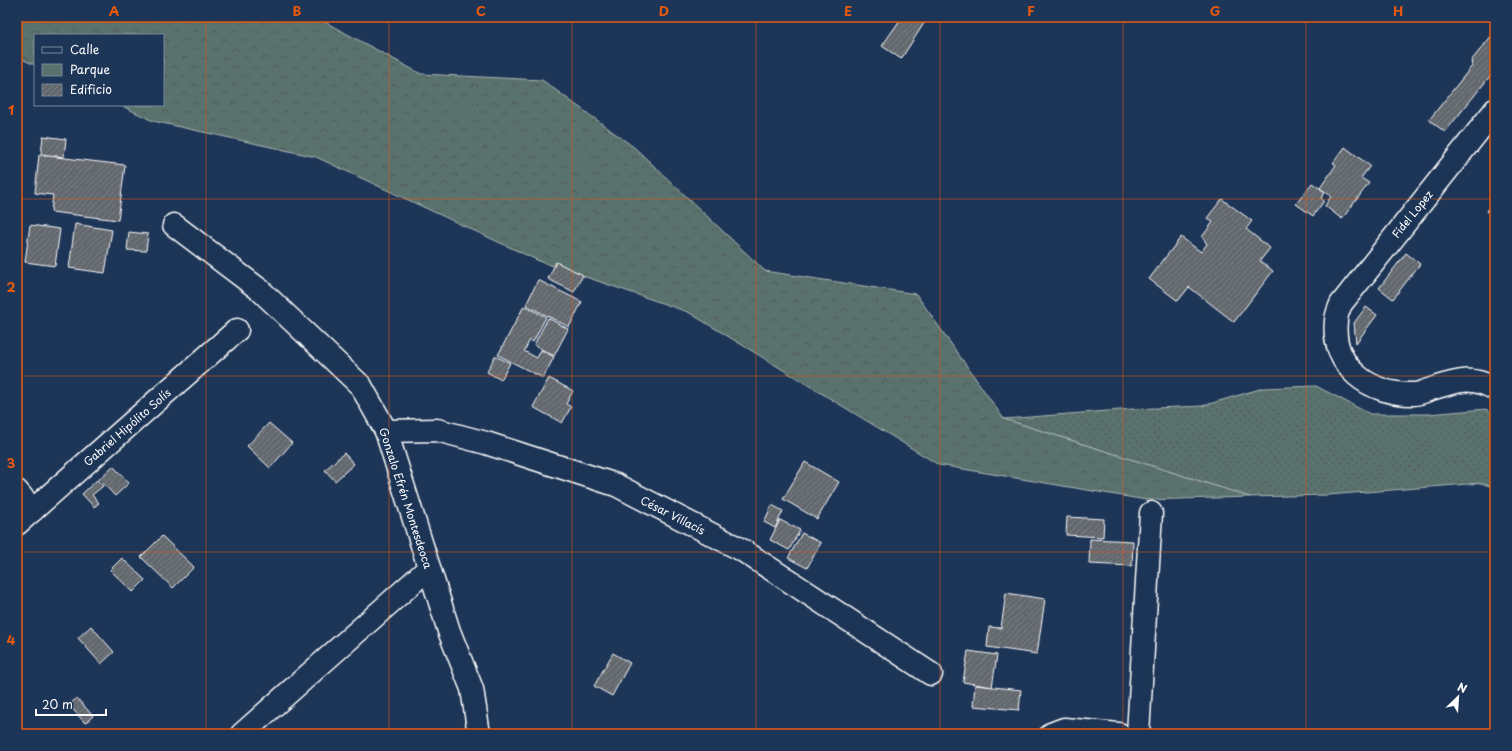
<svg xmlns="http://www.w3.org/2000/svg" width="1512" height="751" font-family="'Playpen Sans',sans-serif">
<style>
.green{fill:url(#green-dots);stroke:#acb8b6}
.forest{fill:url(#forest-crowns);stroke:#acb8b6}
.building{fill:url(#building-hatch);stroke:#fff}
.lines{fill:none;stroke-linecap:round;stroke-linejoin:round}
.minor-casing{stroke:#fff;stroke-width:25}
.minor{stroke:#1d3557;stroke-width:22}
.grid{fill:none;stroke:#e8590c;stroke-width:1;stroke-opacity:0.55}
.labels{text-anchor:middle;dominant-baseline:central;stroke-width:3;stroke-linejoin:round;paint-order:stroke}
.street-label{font-size:11px;fill:#fff;stroke:#1d3557}
.neatline{fill:none;stroke:#e8590c;stroke-width:1.5}
.grid-label{font-size:13px;text-anchor:middle;font-weight:bold;fill:#e8590c}
</style>
<defs>
<pattern id="green-dots" width="8" height="8" patternUnits="userSpaceOnUse"><rect width="8" height="8" fill="#5a726d"/><path d="M2 2h.1M6 6h.1" fill="none" stroke="#525b59" stroke-width="1.8" stroke-linecap="round"/></pattern>
<pattern id="forest-crowns" width="20" height="18" patternUnits="userSpaceOnUse"><rect width="20" height="18" fill="#5a726d"/><path d="M2 6a3 3 0 1 1 6 0M12 15a3 3 0 1 1 6 0" fill="none" stroke="#525b59"/></pattern>
<pattern id="building-hatch" width="6" height="6" patternUnits="userSpaceOnUse"><rect width="6" height="6" fill="#63686e"/><path d="M-1 1l2-2M0 6l6-6M5 7l2-2" fill="none" stroke="#7a7f84"/></pattern>
</defs>
<rect width="100%" height="100%" fill="#1d3557"/>
<filter id="ink" filterUnits="userSpaceOnUse"><feTurbulence type="fractalNoise" baseFrequency=".025" numOctaves="2"/><feDisplacementMap in="SourceGraphic" scale="8" xChannelSelector="R" yChannelSelector="G"/><feConvolveMatrix kernelMatrix="1 2 1 2 8 2 1 2 1" color-interpolation-filters="sRGB"/></filter>
<g filter="url(#ink)">
<path class="green" d="M1316 386 1370 414H1429L1486 409 1495 416V488L1481 483 1328 495 1250 497 1004 419 1133 409 1202 406 1263 388Z"/>
<path class="forest" d="M17 17H316L421 74 542 80 635 148 765 271 916 294 1004 419 1250 497 1146 500 939 465 688 312 539 261 316 157 153 121 120 105H163V35H35V65L17 57Z"/>
<g class="building">
<path d="M902 17H928L901 59 882 46Z"/>
<path d="M1493 34 1495 36V70L1445 132 1429 120 1472 66 1471 61Z"/>
<path d="M43 136 66 139 64 157 41 154Z"/>
<path d="M1345 147 1370 166 1361 178 1369 183 1342 219 1325 206 1331 196 1320 188 1336 165 1333 163Z"/>
<path d="M39 155 125 165 118 220 51 212 53 195 35 193Z"/>
<path d="M1312 183 1325 192 1321 198 1324 201 1313 216 1296 204Z"/>
<path d="M1222 199 1252 221 1246 229 1270 248 1260 261 1273 271 1234 322 1189 287 1178 301 1149 279 1181 237 1201 252 1207 244 1202 237 1213 222 1207 218Z"/>
<path d="M1495 199V218L1486 211Z"/>
<path d="M75 224 112 230 105 273 69 268Z"/>
<path d="M30 225 60 229 55 266 25 262Z"/>
<path d="M129 232 148 234 146 251 127 250Z"/>
<path d="M1406 253 1420 264 1393 299 1379 288Z"/>
<path d="M556 262 583 275 574 292 548 279Z"/>
<path d="M538 280 582 302 569 327 526 305Z"/>
<path d="M524 306 546 317 533 342 530 340 524 351 537 358 541 350 554 357 543 378 498 355Z"/>
<path d="M1366 307 1377 315 1356 343 1354 323Z"/>
<path d="M548 318 568 329 554 356 534 345Z"/>
<path d="M495 356 510 363 501 380 487 372Z"/>
<path d="M549 378 573 391 566 404 571 407 562 423 533 407Z"/>
<path d="M269 423 292 443 270 468 247 446Z"/>
<path d="M344 453 354 464 335 481 325 470Z"/>
<path d="M805 462 839 482 817 519 783 499Z"/>
<path d="M113 466 129 483 115 496 99 479Z"/>
<path d="M97 480 103 486 92 495 99 503 94 507 82 494Z"/>
<path d="M772 505 783 511 775 528 764 522Z"/>
<path d="M1067 517 1104 519 1103 537 1066 535Z"/>
<path d="M780 520 800 530 789 550 770 540Z"/>
<path d="M802 533 821 543 807 568 788 558Z"/>
<path d="M162 536 194 567 173 588 141 557Z"/>
<path d="M1090 539 1133 541 1132 566 1089 564Z"/>
<path d="M122 558 145 580 133 592 110 570Z"/>
<path d="M1006 593 1045 599 1037 654 987 647 989 627 1001 628Z"/>
<path d="M91 626 114 652 101 664 78 638Z"/>
<path d="M968 651 997 655 992 687 963 682Z"/>
<path d="M613 653 630 663 612 696 594 686Z"/>
<path d="M975 685 1021 690 1019 710 973 706Z"/>
<path d="M77 698 93 716 85 723 69 705Z"/>
</g>
<g class="lines">
<g class="minor-casing">
<g id="minor">
<path d="M1495 110 1341 304C1339 309 1336 315 1336 321 1331 368 1371 395 1414 394 1419 394 1426 391 1431 389 1456 381 1471 375 1495 389"/>
<path d="M174 225 260 290 361 386 386 431 449 631 472 689 479 734"/>
<path d="M386 431 437 430 486 443 616 485 742 550 931 674"/>
<path d="M17 491 33 510"/>
<path d="M17 524 237 330"/>
<path d="M242 734 429 568"/>
<path d="M1051 734 1064 729 1119 734"/>
<path d="M1138 734 1151 513"/>
</g>
</g>
<use href="#minor" class="minor"/>
</g>
</g>
<path class="grid" d="M206 17V734M389 17V734M572 17V734M756 17V734M940 17V734M1123 17V734M1306 17V734M17 199H1495M17 376H1495M17 552H1495"/>
<g class="labels">
<g class="street-label">
<text transform="translate(1412 214) rotate(-51)">Fidel Lopez</text>
<text transform="translate(127 427) rotate(-41)">Gabriel Hipólito Solís</text>
<text transform="translate(406 498) rotate(72)">Gonzalo Efrén Montesdeoca</text>
<text transform="translate(673 515) rotate(27)">César Villacís</text>
</g>
</g>
<rect width="1512" height="751" fill="none" stroke="#1d3557" stroke-width="44"/>
<rect x="34" y="34" width="130" height="72" fill="#1d3557" stroke="#77869a"/>
<rect x="42" y="47" width="20" height="6" fill="#1d3557" stroke="#77869a"/>
<text x="70" y="54" font-size="12" fill="#ffffff">Calle</text>
<rect x="42" y="64" width="20" height="12" fill="#5a726d" stroke="#77869a"/>
<text x="70" y="74" font-size="12" fill="#ffffff">Parque</text>
<rect x="42" y="84" width="20" height="12" fill="url(#building-hatch)" stroke="#77869a"/>
<text x="70" y="94" font-size="12" fill="#ffffff">Edificio</text>
<g transform="translate(1458 697) rotate(25)" stroke="#1d3557" stroke-width="3" paint-order="stroke">
<path d="M0-3L7 15L0 10L-7 15Z" fill="#ffffff"/>
<text y="-6" font-size="11" font-weight="bold" text-anchor="middle" fill="#ffffff">N</text>
</g>
<path d="M36 709v6h70v-6" fill="none" stroke="#ffffff" stroke-width="2"/>
<text x="42" y="709" font-size="12" fill="#ffffff" stroke="#1d3557" stroke-width="3" paint-order="stroke">20 m</text>
<rect x="22" y="22" width="1468" height="707" class="neatline"/>
<g class="grid-label">
<text x="114" y="16">A</text>
<text x="297" y="16">B</text>
<text x="481" y="16">C</text>
<text x="664" y="16">D</text>
<text x="848" y="16">E</text>
<text x="1031" y="16">F</text>
<text x="1215" y="16">G</text>
<text x="1398" y="16">H</text>
<text x="11" y="115">1</text>
<text x="11" y="292">2</text>
<text x="11" y="468">3</text>
<text x="11" y="645">4</text>
</g>
</svg>
